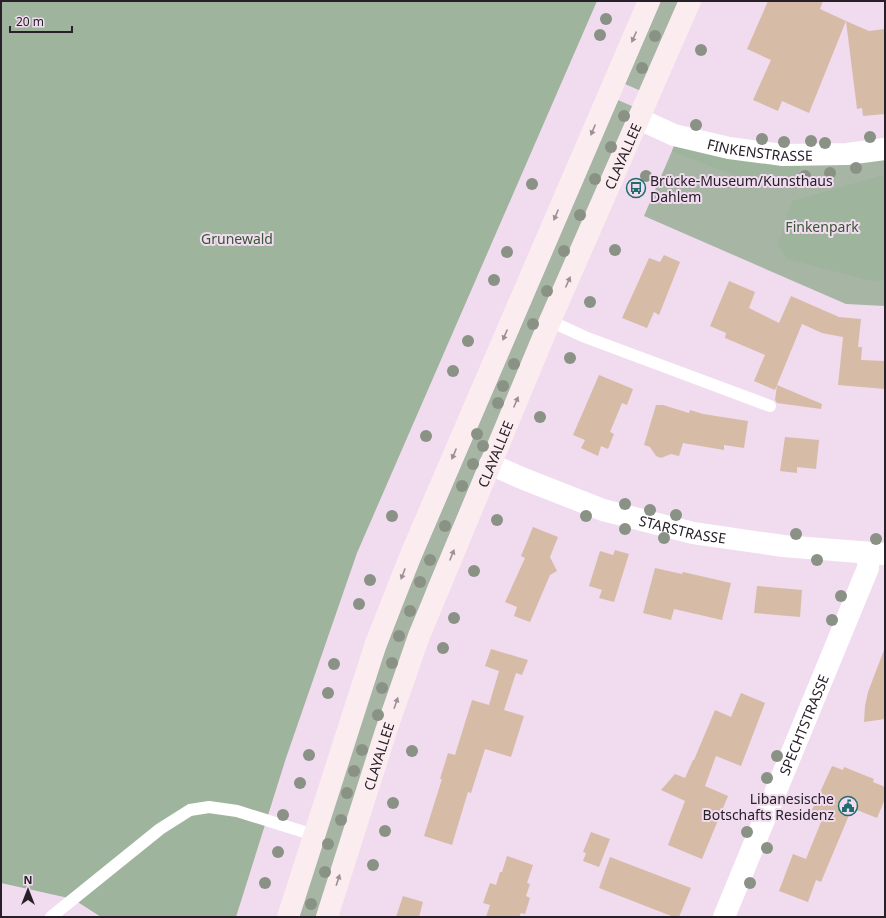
<svg xmlns="http://www.w3.org/2000/svg" width="886" height="918" font-family="'Noto Sans',sans-serif">
<style>
.green{fill:#a7b5a5}
.forest{fill:#9fb49c}
.building{fill:#d6bca7}
.lines{fill:none;stroke-linecap:round;stroke-linejoin:round}
.service{stroke:#fff;stroke-width:12}
.minor{stroke:#fff;stroke-width:22}
.secondary{stroke:#fbecef;stroke-width:22}
.tree{fill:#8a9286}
.oneway{fill:#9c9095}
.labels{text-anchor:middle;dominant-baseline:central;stroke-width:4;stroke-linejoin:round;paint-order:stroke}
.street-label{font-size:14px;fill:#282028;stroke:#f0dbef}
.poi-label{font-size:14px;fill:#282028;stroke:#f0dbef;text-anchor:start}
.park-label{font-size:14px;fill:#365731;stroke:#f0dbef}
</style>
<rect width="100%" height="100%" fill="#f0dbef"/>
<g class="green">
<path d="M661 1H680L641 91 625 84Z"/>
<path d="M618 100 634 107 491 436 428 585 398 667 316 917H298L382 659 412 580Z"/>
<path d="M675 144 885 159V306L846 304 644 216Z"/>
</g>
<g class="forest">
<path d="M1 1H597L357 553 286 758 236 917H101L73 899 1 883Z"/>
<path d="M675 144 800 164 801 183 744 179 672 151Z"/>
<path d="M883 175H885V281L867 280 787 259 778 244 792 201Z"/>
</g>
<g class="building">
<path d="M768 1H823L820 9 846 21 809 113 782 101 778 111 753 100 771 60 747 49Z"/>
<path d="M846 21 869 31 885 29V114L863 116 862 108 857 109Z"/>
<path d="M664 255 680 262 659 315 654 312 647 328 622 318 649 258 660 262Z"/>
<path d="M729 281 755 292 749 308 779 323 791 296 839 317 861 319 858 347H862L861 360 885 361V389L838 385 843 337 822 333 802 324 777 385 822 404 821 409 777 403 775 400 777 385 775 390 754 381 765 355 725 338 726 333 710 326Z"/>
<path d="M599 375 633 389 627 405 622 403 610 432 614 434 608 449 601 446 598 456 581 448 585 440 573 435Z"/>
<path d="M656 405H663L689 413 690 410 703 414 748 421 744 448 724 445V450L683 443 679 456 671 454 661 458 656 456 650 447 644 445Z"/>
<path d="M785 437 819 440 816 469 797 467V473L780 471Z"/>
<path d="M533 527 558 537 550 557 557 571 550 575 530 622 514 616 517 607 505 602 525 558 521 556Z"/>
<path d="M615 550 629 554 614 602 599 598 602 590 589 586 600 551 613 555Z"/>
<path d="M655 568 682 574 683 572 731 583 722 620 674 609 671 620 643 613Z"/>
<path d="M757 586 802 590 800 617 754 613Z"/>
<path d="M491 649 528 660 522 675 516 673 504 710 524 716 511 757 485 749 471 793 468 792 452 845 424 836 442 779H440L448 753 455 755 472 700 489 705 499 671 485 666Z"/>
<path d="M884 650 885 719 864 722 865 706 868 692Z"/>
<path d="M741 693 765 703 741 766 716 756 705 786 728 796 702 859 668 845 685 801 661 790 675 774 685 778 693 760H694L715 710 731 717Z"/>
<path d="M832 766 843 770 844 767 874 779 873 782 885 787V799L877 818 852 808 821 882 816 880 808 902 779 891 793 854 806 859 821 822 812 818 813 814 811 812Z"/>
<path d="M591 832 610 839 599 867 583 861 586 853 583 852Z"/>
<path d="M507 856 533 865 527 883 530 884 526 896 530 898 525 914 521 913 519 917H486L490 905 483 903 490 883 496 885 500 872H502Z"/>
<path d="M610 857 691 888 679 917H674L599 888Z"/>
<path d="M403 896 423 902 419 917H396Z"/>
</g>
<g class="lines">
<g class="service">
<path d="M550 321 585 337 770 406"/>
<path d="M51 917 160 829 190 810 209 807 237 811 314 835"/>
</g>
<g class="minor">
<path id="s1" d="M639 119 674 135 729 148 783 155 847 154 885 149"/>
<path id="s2" d="M490 464 524 479 603 510 693 533 783 546 885 554"/>
<path id="s3" d="M724 917 868 568 869 553"/>
</g>
<g class="secondary">
<path d="M288 917 376 643 412 552 649 1"/>
<path id="s4" d="M327 917 386 731 419 636 550 321 690 1"/>
</g>
</g>
<g class="tree">
<circle cx="606" cy="19" r="6"/>
<circle cx="600" cy="35" r="6"/>
<circle cx="655" cy="36" r="6"/>
<circle cx="701" cy="50" r="6"/>
<circle cx="642" cy="68" r="6"/>
<circle cx="624" cy="116" r="6"/>
<circle cx="696" cy="125" r="6"/>
<circle cx="870" cy="137" r="6"/>
<circle cx="762" cy="139" r="6"/>
<circle cx="811" cy="141" r="6"/>
<circle cx="784" cy="142" r="6"/>
<circle cx="825" cy="143" r="6"/>
<circle cx="611" cy="147" r="6"/>
<circle cx="856" cy="168" r="6"/>
<circle cx="830" cy="173" r="6"/>
<circle cx="646" cy="176" r="6"/>
<circle cx="805" cy="176" r="6"/>
<circle cx="595" cy="179" r="6"/>
<circle cx="532" cy="184" r="6"/>
<circle cx="580" cy="215" r="6"/>
<circle cx="615" cy="250" r="6"/>
<circle cx="564" cy="251" r="6"/>
<circle cx="507" cy="252" r="6"/>
<circle cx="494" cy="280" r="6"/>
<circle cx="547" cy="291" r="6"/>
<circle cx="590" cy="302" r="6"/>
<circle cx="533" cy="324" r="6"/>
<circle cx="468" cy="341" r="6"/>
<circle cx="570" cy="358" r="6"/>
<circle cx="514" cy="364" r="6"/>
<circle cx="453" cy="371" r="6"/>
<circle cx="503" cy="386" r="6"/>
<circle cx="498" cy="403" r="6"/>
<circle cx="540" cy="417" r="6"/>
<circle cx="477" cy="434" r="6"/>
<circle cx="426" cy="436" r="6"/>
<circle cx="483" cy="446" r="6"/>
<circle cx="473" cy="464" r="6"/>
<circle cx="462" cy="486" r="6"/>
<circle cx="625" cy="504" r="6"/>
<circle cx="650" cy="510" r="6"/>
<circle cx="676" cy="515" r="6"/>
<circle cx="392" cy="516" r="6"/>
<circle cx="586" cy="516" r="6"/>
<circle cx="497" cy="520" r="6"/>
<circle cx="445" cy="526" r="6"/>
<circle cx="625" cy="529" r="6"/>
<circle cx="796" cy="534" r="6"/>
<circle cx="664" cy="538" r="6"/>
<circle cx="876" cy="539" r="6"/>
<circle cx="430" cy="560" r="6"/>
<circle cx="817" cy="560" r="6"/>
<circle cx="474" cy="571" r="6"/>
<circle cx="370" cy="580" r="6"/>
<circle cx="420" cy="582" r="6"/>
<circle cx="841" cy="596" r="6"/>
<circle cx="359" cy="604" r="6"/>
<circle cx="410" cy="611" r="6"/>
<circle cx="454" cy="618" r="6"/>
<circle cx="832" cy="620" r="6"/>
<circle cx="399" cy="636" r="6"/>
<circle cx="443" cy="648" r="6"/>
<circle cx="392" cy="663" r="6"/>
<circle cx="334" cy="664" r="6"/>
<circle cx="382" cy="688" r="6"/>
<circle cx="328" cy="693" r="6"/>
<circle cx="378" cy="715" r="6"/>
<circle cx="362" cy="750" r="6"/>
<circle cx="412" cy="751" r="6"/>
<circle cx="309" cy="755" r="6"/>
<circle cx="777" cy="756" r="6"/>
<circle cx="354" cy="771" r="6"/>
<circle cx="767" cy="778" r="6"/>
<circle cx="300" cy="783" r="6"/>
<circle cx="347" cy="793" r="6"/>
<circle cx="393" cy="803" r="6"/>
<circle cx="283" cy="815" r="6"/>
<circle cx="341" cy="820" r="6"/>
<circle cx="385" cy="831" r="6"/>
<circle cx="747" cy="832" r="6"/>
<circle cx="328" cy="844" r="6"/>
<circle cx="767" cy="848" r="6"/>
<circle cx="278" cy="852" r="6"/>
<circle cx="373" cy="865" r="6"/>
<circle cx="325" cy="872" r="6"/>
<circle cx="265" cy="883" r="6"/>
<circle cx="750" cy="883" r="6"/>
<circle cx="311" cy="904" r="6"/>
</g>
<defs><path id="oneway-solid" d="M-6-.8H1V-3.2L6.5 0L1 3.2V.8H-6Z"/></defs>
<g class="oneway">
<use href="#oneway-solid" transform="translate(634 37) rotate(114)"/>
<use href="#oneway-solid" transform="translate(593 130) rotate(113)"/>
<use href="#oneway-solid" transform="translate(556 215) rotate(113)"/>
<use href="#oneway-solid" transform="translate(568 282) rotate(-66)"/>
<use href="#oneway-solid" transform="translate(505 335) rotate(113)"/>
<use href="#oneway-solid" transform="translate(516 402) rotate(-67)"/>
<use href="#oneway-solid" transform="translate(454 454) rotate(113)"/>
<use href="#oneway-solid" transform="translate(452 555) rotate(-68)"/>
<use href="#oneway-solid" transform="translate(403 574) rotate(111)"/>
<use href="#oneway-solid" transform="translate(396 703) rotate(-71)"/>
<use href="#oneway-solid" transform="translate(338 880) rotate(-72)"/>
</g>
<defs>
<g id="bus-ring" transform="scale(1)"><circle r="9.5" fill="#f0dbef" stroke="#206c6f" stroke-width="1.5"/><path d="M-5-6H5V4H4V6H2V4H-2V6H-4V4H-5ZM-3.5-4V0h7V-4ZM-3.5 1.2v1.5H-2V1.2ZM2 1.2v1.5H3.5V1.2Z" fill="#206c6f"/></g>
<g id="civic-ring" transform="scale(1)"><circle r="9.5" fill="#f0dbef" stroke="#206c6f" stroke-width="1.5"/><path d="M-.6-6.5H3V-4.5H.6V-3L4-1V1h2V6H-6V1h2V-1L-.6-3ZM-1.2 2.5V6h2.4V2.5Z" fill="#206c6f"/></g>
</defs>
<g fill-rule="evenodd">
<use href="#bus-ring" x="636" y="188"/>
<use href="#civic-ring" x="848" y="806"/>
</g>
<g class="labels">
<g class="street-label">
<text stroke="none"><textPath href="#s1" startOffset="126">FINKENSTRASSE</textPath></text>
<text stroke="none"><textPath href="#s4" startOffset="817">CLAYALLEE</textPath></text>
<text stroke="none"><textPath href="#s4" startOffset="493">CLAYALLEE</textPath></text>
<text stroke="none"><textPath href="#s2" startOffset="204">STARSTRASSE</textPath></text>
<text stroke="none"><textPath href="#s3" startOffset="208">SPECHTSTRASSE</textPath></text>
<text stroke="none"><textPath href="#s4" startOffset="169">CLAYALLEE</textPath></text>
</g>
<g class="poi-label">
<text x="650" y="180">Brücke-Museum/Kunsthaus<tspan x="650" dy="16">Dahlem</tspan></text>
<text x="834" y="798" text-anchor="end">Libanesische<tspan x="834" dy="16">Botschafts Residenz</tspan></text>
</g>
<g class="park-label">
<text x="822" y="226">Finkenpark</text>
<text x="237" y="238">Grunewald</text>
</g>
</g>
<rect width="886" height="918" fill="none" stroke="#282028" stroke-width="4"/>
<g transform="translate(28 890)" stroke="#f0dbef" stroke-width="3" paint-order="stroke">
<path d="M0-3L7 15L0 10L-7 15Z" fill="#282028"/>
<text y="-6" font-size="11" font-weight="bold" text-anchor="middle" fill="#282028">N</text>
</g>
<path d="M10 26v6h62v-6" fill="none" stroke="#282028" stroke-width="2"/>
<text x="16" y="26" font-size="12" fill="#282028" stroke="#f0dbef" stroke-width="3" paint-order="stroke">20 m</text>
</svg>
